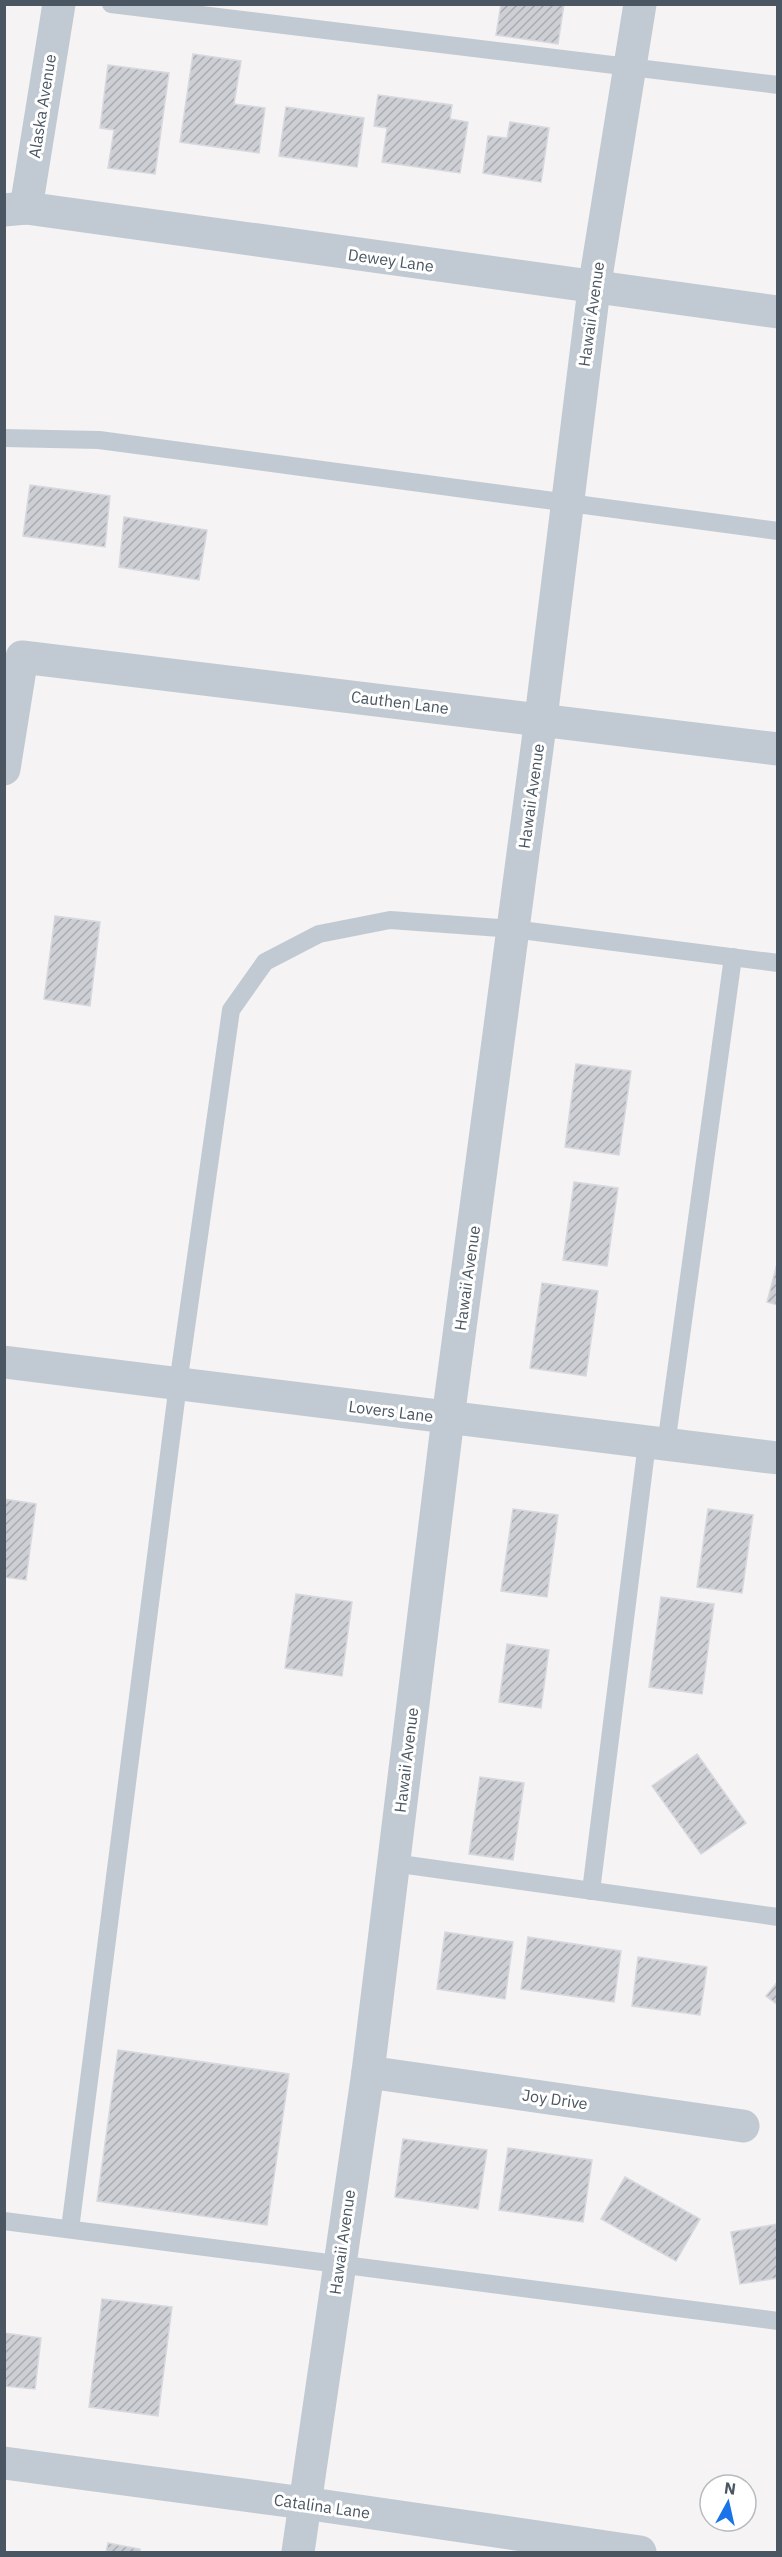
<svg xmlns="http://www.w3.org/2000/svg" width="782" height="2557" font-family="'IBM Plex Sans',sans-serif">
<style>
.building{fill:url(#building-hatch);stroke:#d7d9de;stroke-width:1.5}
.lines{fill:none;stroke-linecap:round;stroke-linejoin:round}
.lane{stroke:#c1cad2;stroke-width:18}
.street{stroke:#c1cad2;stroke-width:33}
.labels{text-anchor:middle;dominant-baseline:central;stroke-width:6;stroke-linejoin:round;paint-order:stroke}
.street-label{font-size:16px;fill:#4a5661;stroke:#fff}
</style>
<defs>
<pattern id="building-hatch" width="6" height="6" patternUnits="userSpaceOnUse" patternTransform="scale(1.5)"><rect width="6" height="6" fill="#cdcfd5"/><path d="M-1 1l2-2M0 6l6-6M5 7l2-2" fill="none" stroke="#a8abb0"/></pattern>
</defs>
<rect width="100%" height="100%" fill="#f5f3f3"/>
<g class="building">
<path d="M501 4H564L558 44 496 35Z"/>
<path d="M193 54 241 61 234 104 265 108 259 153 180 142Z"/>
<path d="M108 65 169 73 155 174 108 168 114 130 100 128Z"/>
<path d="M378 95 452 105 450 119 468 122 460 173 382 162 387 128 374 126Z"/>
<path d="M286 107 364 118 357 167 279 156Z"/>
<path d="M510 122 549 128 541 182 483 173 488 136 507 138Z"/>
<path d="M30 485 110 496 105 547 23 536Z"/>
<path d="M124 517 207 530 199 580 119 567Z"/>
<path d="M55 916 100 922 90 1006 44 999Z"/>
<path d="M576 1064 631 1071 619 1155 565 1147Z"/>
<path d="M574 1182 618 1188 607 1266 563 1260Z"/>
<path d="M778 1260V1305L767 1302Z"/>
<path d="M542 1283 598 1291 586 1376 530 1368Z"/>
<path d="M4 1499 36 1504 26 1580 4 1577Z"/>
<path d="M513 1509 558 1515 547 1597 501 1591Z"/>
<path d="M708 1509 753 1515 742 1593 697 1587Z"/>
<path d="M296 1594 352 1602 342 1676 285 1668Z"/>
<path d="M661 1597 714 1604 702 1694 649 1687Z"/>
<path d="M507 1644 549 1650 541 1708 499 1702Z"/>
<path d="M697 1754 746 1823 701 1854 652 1786Z"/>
<path d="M480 1777 524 1783 513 1860 469 1854Z"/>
<path d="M445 1932 513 1942 505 1999 437 1989Z"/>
<path d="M528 1937 621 1951 614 2002 521 1989Z"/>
<path d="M638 1957 707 1967 700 2015 632 2006Z"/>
<path d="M778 1981V2005L766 1996Z"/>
<path d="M118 2050 289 2074 267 2225 97 2201Z"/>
<path d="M403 2139 487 2150 478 2209 395 2197Z"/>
<path d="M508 2148 592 2160 583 2222 499 2210Z"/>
<path d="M625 2177 700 2219 676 2261 601 2219Z"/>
<path d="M778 2224V2278L740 2284 731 2232Z"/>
<path d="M102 2299 172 2307 158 2416 89 2407Z"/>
<path d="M4 2333 41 2338 35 2389 4 2386Z"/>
<path d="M108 2543 140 2549V2552H106Z"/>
</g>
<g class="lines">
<g class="lane">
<path d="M111 4 778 85"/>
<path d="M4 438 99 440 778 531"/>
<path d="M666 1445 733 957"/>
<path d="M393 1863 778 1917"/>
<path d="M591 1891 647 1443"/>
<path d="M4 2221 778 2321"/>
<path d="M70 2229 178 1384 231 1010 265 962 319 934 390 920 513 929 778 963"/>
</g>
<g class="street">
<path d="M26 208 59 4"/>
<path d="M4 210 26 208 778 312"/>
<path d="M4 769 22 657 778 749"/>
<path d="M4 1362 778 1458"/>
<path d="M368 2072 743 2126"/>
<path d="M4 2463 304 2503 640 2552"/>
<path d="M298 2552 368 2072 448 1418 541 718 594 289 640 4"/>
</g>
</g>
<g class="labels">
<g class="street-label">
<text transform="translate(42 106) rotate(-81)">Alaska Avenue</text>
<text transform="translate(391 260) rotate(8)">Dewey Lane</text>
<text transform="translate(591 314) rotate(-82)">Hawaii Avenue</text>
<text transform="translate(400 702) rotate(7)">Cauthen Lane</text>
<text transform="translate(531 796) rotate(-82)">Hawaii Avenue</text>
<text transform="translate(467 1278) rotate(-82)">Hawaii Avenue</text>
<text transform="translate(391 1411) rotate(7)">Lovers Lane</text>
<text transform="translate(406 1760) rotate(-83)">Hawaii Avenue</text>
<text transform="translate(555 2099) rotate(8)">Joy Drive</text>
<text transform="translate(342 2242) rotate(-82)">Hawaii Avenue</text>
<text transform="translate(322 2506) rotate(8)">Catalina Lane</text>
</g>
</g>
<rect width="782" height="2557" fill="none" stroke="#4a5661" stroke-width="12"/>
<g transform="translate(728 2503) rotate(8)"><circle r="28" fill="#ffffff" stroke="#b7bbc0" stroke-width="1.5"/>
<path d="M0-4.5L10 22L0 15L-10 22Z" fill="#1a73e8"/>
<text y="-9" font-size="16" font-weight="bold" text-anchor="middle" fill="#4a5661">N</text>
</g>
</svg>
